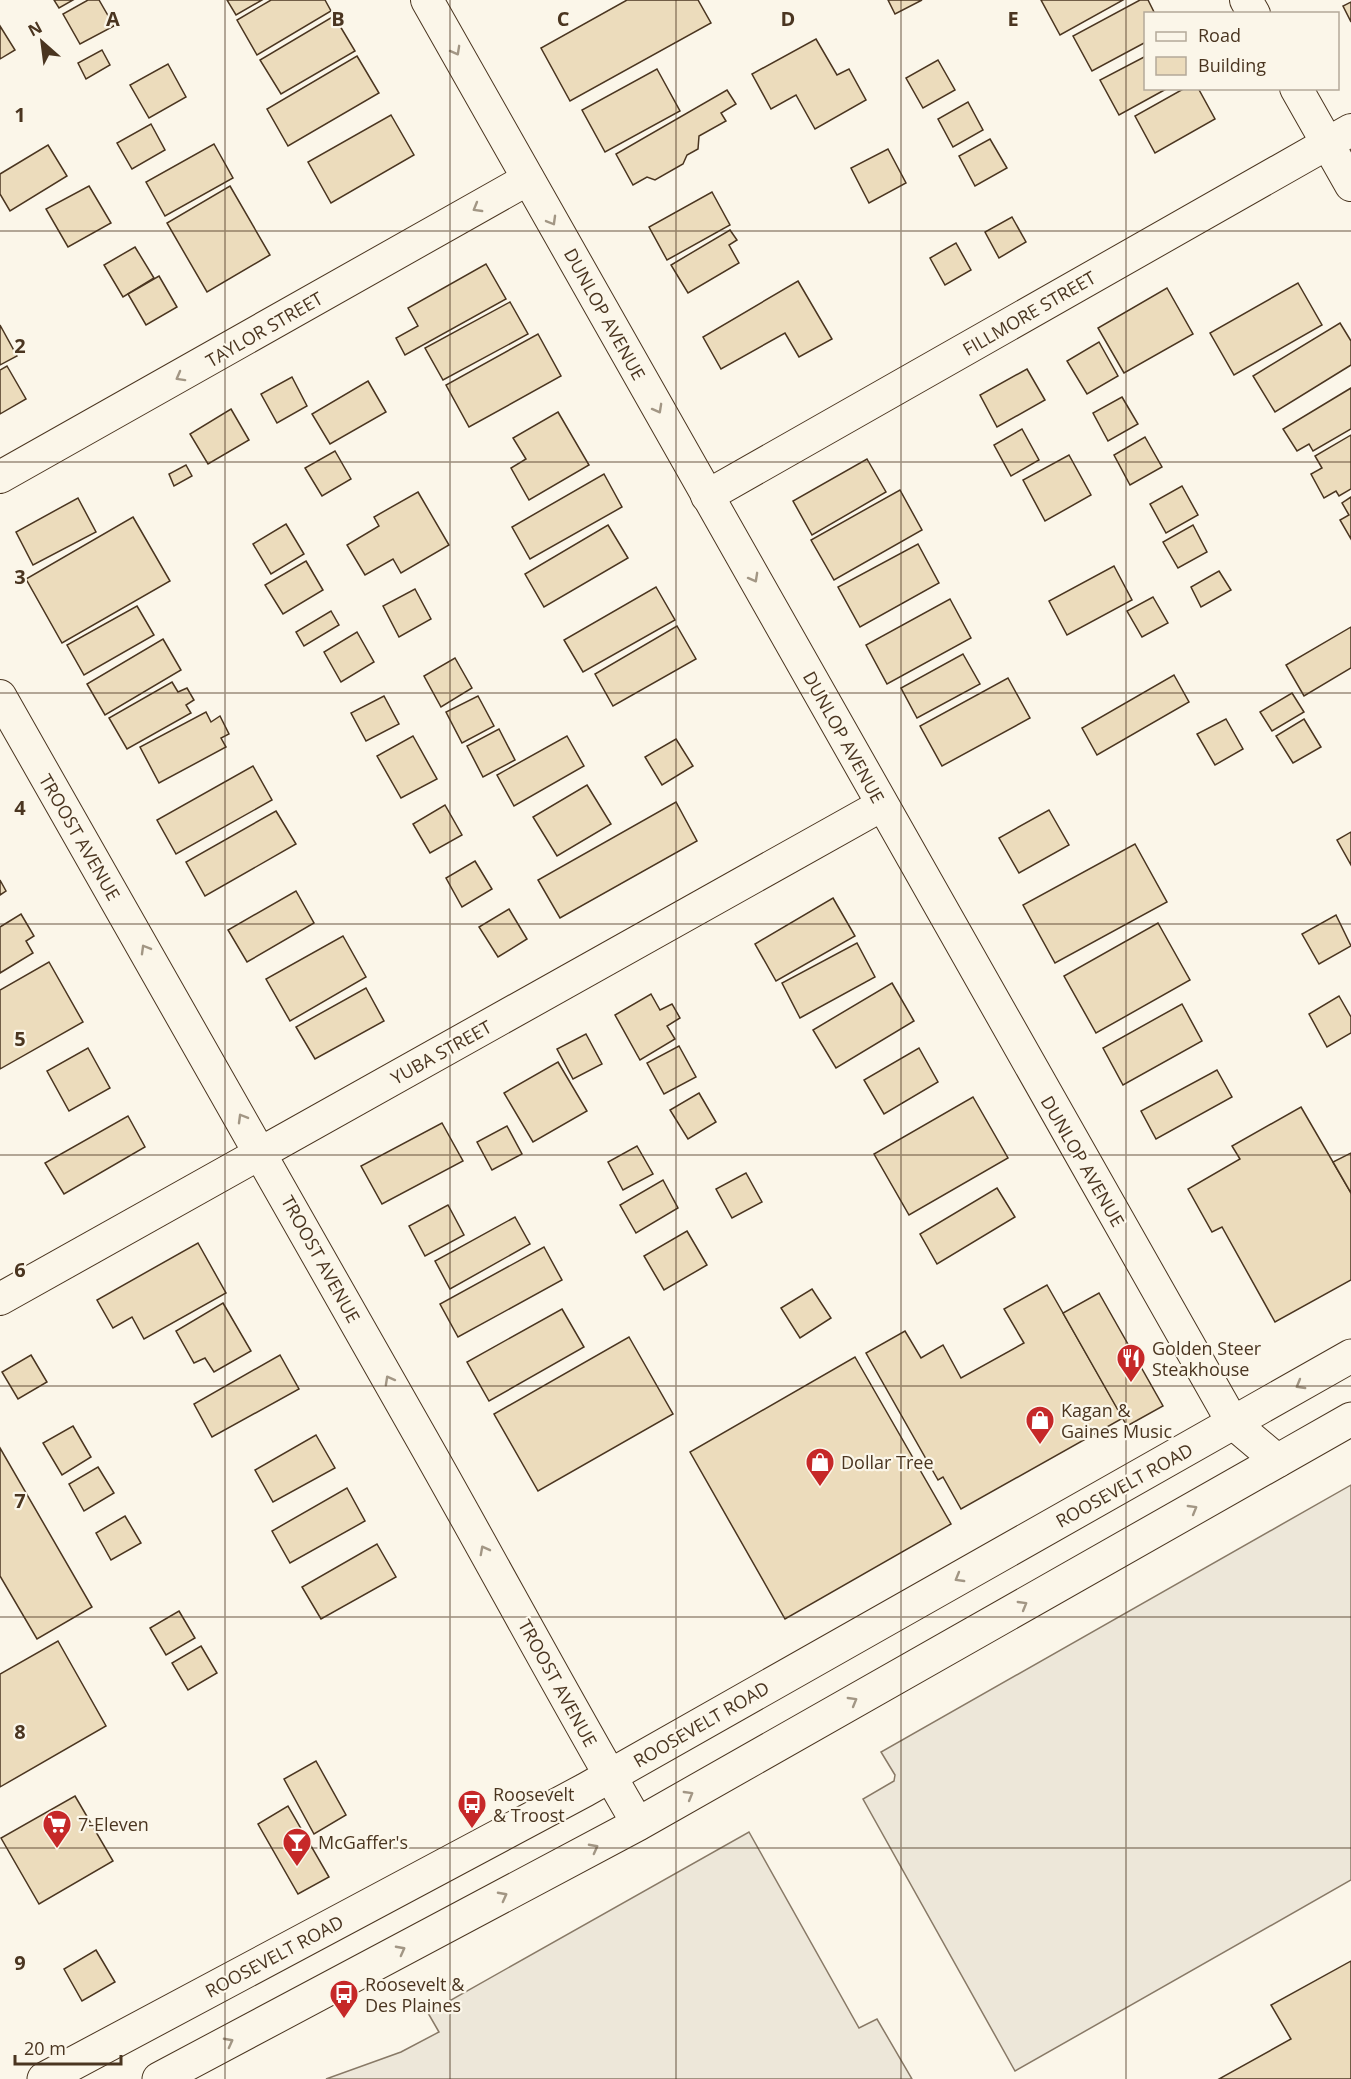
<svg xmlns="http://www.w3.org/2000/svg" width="1351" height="2079" font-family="'Open Sans',sans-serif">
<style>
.parking{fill:#ede7d9;stroke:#887966;stroke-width:1.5}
.building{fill:#ecdcbc;stroke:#4a3520;stroke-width:1.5}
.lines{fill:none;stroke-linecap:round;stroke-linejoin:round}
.minor-casing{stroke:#4a3520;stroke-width:34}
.secondary-casing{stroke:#4a3520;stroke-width:35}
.minor{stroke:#fbf6e9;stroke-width:32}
.secondary{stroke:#fbf6e9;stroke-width:33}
.oneway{stroke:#a29684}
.grid{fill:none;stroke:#4a3520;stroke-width:1.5;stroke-opacity:0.55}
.labels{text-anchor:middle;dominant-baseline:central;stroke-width:4.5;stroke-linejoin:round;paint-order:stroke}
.street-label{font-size:18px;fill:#4a3520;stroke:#fbf6e9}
.poi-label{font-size:18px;fill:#4a3520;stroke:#fbf6e9;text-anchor:start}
.grid-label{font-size:20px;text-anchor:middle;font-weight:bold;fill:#4a3520;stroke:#fbf6e9;stroke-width:4.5;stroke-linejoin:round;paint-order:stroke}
</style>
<rect width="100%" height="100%" fill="#fbf6e9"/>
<g class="parking">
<path d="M1351 1485V1880L1015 2071 863 1799 894 1781 895 1775 881 1752Z"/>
<path d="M749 1832 859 2028 877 2019 912 2079H326L401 2052 439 2032 428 2013Z"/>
</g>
<g class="building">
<path d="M54 0H73L59 8Z"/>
<path d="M88 0H99L114 26 80 44 63 14Z"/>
<path d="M227 0H262L236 15Z"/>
<path d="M271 0H325L331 11 257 55 237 20Z"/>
<path d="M627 0H698L711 23 570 101 541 48Z"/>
<path d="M888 0H922L895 14Z"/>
<path d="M1041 0H1123L1060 35Z"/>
<path d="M1140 0H1148L1155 14H1146V42L1092 71 1073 36Z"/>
<path d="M1351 2V22L1343 6Z"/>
<path d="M334 16 355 51 281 94 260 60Z"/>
<path d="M0 26 15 50 0 59Z"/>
<path d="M816 39 837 75 849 69 866 100 815 129 796 95 771 109 752 74Z"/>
<path d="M102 50 110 65 86 79 78 63Z"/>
<path d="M357 56 379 93 288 146 267 109Z"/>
<path d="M1146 56V88H1168L1119 115 1100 80Z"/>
<path d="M938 60 955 90 923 108 906 78Z"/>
<path d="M168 64 186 97 149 118 130 85Z"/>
<path d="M657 69 680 111 605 152 582 110Z"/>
<path d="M1185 88H1198L1215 119 1155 153 1135 116Z"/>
<path d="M727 90 736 104 721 113 726 121 699 136 698 149 687 155 683 164 655 180 647 177 633 185 616 154Z"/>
<path d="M968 102 983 130 953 147 938 119Z"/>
<path d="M391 115 414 155 331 203 308 162Z"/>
<path d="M151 124 165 150 132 169 117 143Z"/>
<path d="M990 139 1007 168 975 186 959 156Z"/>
<path d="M214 144 233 178 165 216 146 182Z"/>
<path d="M48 145 67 176 10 211 0 194V174Z"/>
<path d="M888 149 906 183 869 203 851 168Z"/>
<path d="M89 186 111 223 68 247 46 209Z"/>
<path d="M230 186 270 255 207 292 167 223Z"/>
<path d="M712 192 730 225 667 260 649 227Z"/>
<path d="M1012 217 1026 242 999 258 985 232Z"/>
<path d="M730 230 737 240 729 245 739 263 688 293 671 265Z"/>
<path d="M956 243 971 270 945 285 930 258Z"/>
<path d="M135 247 154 278 123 297 104 265Z"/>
<path d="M486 264 506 299 405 355 396 338 418 326 408 308Z"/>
<path d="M159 276 177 307 146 325 128 294Z"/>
<path d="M798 281 832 339 799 357 785 333 721 369 703 337Z"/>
<path d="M1298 283 1322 325 1234 375 1210 333Z"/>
<path d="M1167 288 1193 334 1124 373 1098 328Z"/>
<path d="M510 302 528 334 443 380 425 348Z"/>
<path d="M1340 323 1351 341V365L1275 412 1253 376Z"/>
<path d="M0 325 17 356 0 365Z"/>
<path d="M538 334 561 376 469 427 446 385Z"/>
<path d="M1099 342 1118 376 1087 394 1067 361Z"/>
<path d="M7 366 26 399 0 414V370Z"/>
<path d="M1027 369 1045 400 997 427 980 395Z"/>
<path d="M292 377 307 406 277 423 261 394Z"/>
<path d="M368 381 386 412 330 444 312 414Z"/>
<path d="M1351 388V429L1313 451 1309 444 1297 451 1283 429Z"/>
<path d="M1122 397 1138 424 1108 441 1093 413Z"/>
<path d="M231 409 249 440 208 464 190 434Z"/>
<path d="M558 412 589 465 529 500 511 468 526 459 513 438Z"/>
<path d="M1022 429 1039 460 1011 476 994 445Z"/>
<path d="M1351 435V489L1339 496 1336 491 1324 498 1311 474 1322 468 1315 456Z"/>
<path d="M1145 437 1162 467 1130 485 1114 455Z"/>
<path d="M335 451 351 479 322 496 305 468Z"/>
<path d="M1069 455 1091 495 1045 521 1023 480Z"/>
<path d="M867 459 886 492 812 535 793 501Z"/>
<path d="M186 465 192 476 174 486 169 474Z"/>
<path d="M604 474 622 507 530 559 512 527Z"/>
<path d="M1182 486 1198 515 1166 533 1150 504Z"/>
<path d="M900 490 922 530 834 580 811 540Z"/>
<path d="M418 492 449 545 401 573 393 559 365 575 347 545 379 526 374 517Z"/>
<path d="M1351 497V539L1340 520 1349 515 1342 503Z"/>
<path d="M78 498 96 532 33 565 16 532Z"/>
<path d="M133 517 170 581 62 643 26 579Z"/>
<path d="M286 524 304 554 271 574 253 544Z"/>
<path d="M608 525 628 558 544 607 525 574Z"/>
<path d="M1193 525 1207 552 1178 568 1163 542Z"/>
<path d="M918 544 939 583 860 627 838 587Z"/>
<path d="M306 561 323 590 283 614 265 585Z"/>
<path d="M1114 566 1132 600 1067 635 1049 601Z"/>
<path d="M1219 571 1231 590 1201 607 1191 587Z"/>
<path d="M656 587 675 620 583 672 564 640Z"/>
<path d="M415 589 431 619 399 637 383 606Z"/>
<path d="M1153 597 1168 623 1142 637 1127 611Z"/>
<path d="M950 599 971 638 887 684 866 645Z"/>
<path d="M137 606 154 635 84 675 67 645Z"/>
<path d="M331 611 339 625 304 646 296 632Z"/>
<path d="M677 626 696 659 613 706 595 674Z"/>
<path d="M1351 627V668L1304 696 1286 665Z"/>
<path d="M357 632 374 662 341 682 324 652Z"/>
<path d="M163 639 181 670 105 715 87 684Z"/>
<path d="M963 654 980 684 917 718 901 688Z"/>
<path d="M455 658 472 688 441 707 424 676Z"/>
<path d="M1174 675 1189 702 1097 755 1082 728Z"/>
<path d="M1008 678 1030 718 942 766 920 726Z"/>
<path d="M172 682 178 692 187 688 194 700 186 705 191 713 127 749 109 718Z"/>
<path d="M1292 693 1304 712 1272 731 1260 712Z"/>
<path d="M384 696 399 724 366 741 351 713Z"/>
<path d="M478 696 494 726 462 743 446 712Z"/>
<path d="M206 712 211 722 220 716 229 734 221 738 226 747 159 783 140 747Z"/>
<path d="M1226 719 1243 749 1215 765 1197 734Z"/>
<path d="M1304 719 1321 747 1293 763 1276 736Z"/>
<path d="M499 729 515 760 483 777 467 746Z"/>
<path d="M413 736 437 779 401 798 377 756Z"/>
<path d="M567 736 584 766 514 806 497 775Z"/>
<path d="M676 739 693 766 662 785 645 757Z"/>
<path d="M253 766 272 800 176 854 157 820Z"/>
<path d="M587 785 611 824 557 856 533 817Z"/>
<path d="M676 802 697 841 560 918 538 880Z"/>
<path d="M445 805 462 835 430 853 413 824Z"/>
<path d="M1049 810 1069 845 1019 873 999 838Z"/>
<path d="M276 811 296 844 205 896 186 862Z"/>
<path d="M1351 832V865L1337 840Z"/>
<path d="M1135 844 1167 902 1055 963 1023 905Z"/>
<path d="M475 861 492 889 462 907 446 878Z"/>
<path d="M0 880 6 891 0 895Z"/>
<path d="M296 891 314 923 247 962 228 930Z"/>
<path d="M833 898 855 936 776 981 755 944Z"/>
<path d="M509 909 527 939 498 957 479 927Z"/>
<path d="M21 914 34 936 26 941 33 953 0 973V927Z"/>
<path d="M1336 915 1351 946 1319 964 1302 934Z"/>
<path d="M1158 923 1190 980 1096 1033 1064 976Z"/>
<path d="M343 936 366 977 290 1021 266 979Z"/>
<path d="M857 943 875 977 800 1018 782 983Z"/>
<path d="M49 962 83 1022 0 1069V990Z"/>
<path d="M892 983 914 1021 836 1068 813 1030Z"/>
<path d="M366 988 384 1021 315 1059 296 1027Z"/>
<path d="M651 994 660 1010 672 1004 680 1018 667 1026 675 1039 640 1060 615 1015Z"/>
<path d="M1339 996 1351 1017V1033L1327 1047 1309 1014Z"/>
<path d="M1182 1004 1202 1041 1123 1085 1103 1048Z"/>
<path d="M586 1034 602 1064 573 1079 557 1049Z"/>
<path d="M679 1046 696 1077 664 1094 647 1063Z"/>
<path d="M88 1048 110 1088 69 1111 47 1071Z"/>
<path d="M919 1048 938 1082 884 1114 864 1080Z"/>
<path d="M558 1062 587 1111 533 1142 504 1093Z"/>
<path d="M1217 1070 1232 1097 1156 1139 1141 1111Z"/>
<path d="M699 1093 716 1122 688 1139 670 1110Z"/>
<path d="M973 1097 1008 1158 909 1215 874 1154Z"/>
<path d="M1301 1107 1351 1193V1280L1275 1322 1222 1227 1212 1232 1188 1189 1240 1159 1232 1146Z"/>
<path d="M128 1116 145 1147 64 1194 45 1163Z"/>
<path d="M442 1123 463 1161 382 1204 361 1166Z"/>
<path d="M507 1126 522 1154 492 1170 477 1142Z"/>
<path d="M637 1146 653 1174 623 1190 608 1162Z"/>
<path d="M1351 1153V1193L1333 1162Z"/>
<path d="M746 1173 762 1202 732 1218 716 1189Z"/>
<path d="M663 1180 678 1208 636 1233 620 1205Z"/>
<path d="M997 1188 1015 1217 937 1264 920 1234Z"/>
<path d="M448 1205 464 1235 425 1256 409 1226Z"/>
<path d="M515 1217 530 1244 450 1289 435 1261Z"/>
<path d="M687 1231 707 1265 664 1290 644 1256Z"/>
<path d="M198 1243 226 1293 144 1339 132 1317 113 1328 97 1300Z"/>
<path d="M544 1247 562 1280 458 1337 440 1304Z"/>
<path d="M1047 1285 1123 1418 961 1509 943 1477 938 1480 866 1353 905 1331 921 1358 943 1345 961 1378 1024 1343 1004 1309Z"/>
<path d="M812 1289 831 1318 800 1338 781 1308Z"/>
<path d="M1099 1293 1163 1406 1127 1426 1063 1313Z"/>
<path d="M223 1303 251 1351 214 1372 205 1358 194 1363 176 1331Z"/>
<path d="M562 1309 584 1347 489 1401 467 1362Z"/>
<path d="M629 1337 673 1414 538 1491 494 1414Z"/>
<path d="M31 1355 47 1382 18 1399 2 1372Z"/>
<path d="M280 1355 299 1389 212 1437 194 1404Z"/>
<path d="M855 1357 951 1524 785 1619 690 1452Z"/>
<path d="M73 1426 91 1457 62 1475 43 1443Z"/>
<path d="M316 1435 335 1468 273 1502 255 1470Z"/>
<path d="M0 1448 92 1607 37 1639 0 1576Z"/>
<path d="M98 1467 114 1493 84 1511 69 1484Z"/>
<path d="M347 1488 365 1521 290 1563 272 1531Z"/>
<path d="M125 1516 141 1543 111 1560 96 1533Z"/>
<path d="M377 1544 396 1577 321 1619 302 1587Z"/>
<path d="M179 1611 195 1638 166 1655 150 1628Z"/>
<path d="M58 1641 106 1726 0 1787V1674Z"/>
<path d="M201 1646 217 1673 188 1690 172 1663Z"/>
<path d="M316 1761 346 1815 314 1834 284 1779Z"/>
<path d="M75 1796 113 1861 39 1904 1 1838Z"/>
<path d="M288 1806 329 1877 298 1894 258 1824Z"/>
<path d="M96 1950 115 1982 82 2001 64 1969Z"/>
<path d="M1351 1961V2079H1219L1291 2039 1271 2005Z"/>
</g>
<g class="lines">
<g class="minor-casing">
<g id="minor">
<path d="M427 0 1233 1423 1278 1461"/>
<path d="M1246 0 1254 14"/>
<path d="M1296 88 1351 185"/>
<path d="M0 477 528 179"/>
<path d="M707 496 1351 130"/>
<path d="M0 696C140 941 280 1186 418 1432 492 1562 562 1694 638 1824"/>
<path d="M0 1299 882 805"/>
</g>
</g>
<g class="secondary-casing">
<g id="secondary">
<path d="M44 2079 585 1790 1351 1356"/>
<path d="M159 2079 638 1824 1351 1419"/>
</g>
</g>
<use href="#minor" class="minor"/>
<use href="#secondary" class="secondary"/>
</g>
<defs><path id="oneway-chevron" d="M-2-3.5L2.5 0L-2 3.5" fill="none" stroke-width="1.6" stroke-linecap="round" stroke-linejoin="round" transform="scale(1.5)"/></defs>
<g class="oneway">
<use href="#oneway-chevron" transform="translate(456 51) rotate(61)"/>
<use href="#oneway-chevron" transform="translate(477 208) rotate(150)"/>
<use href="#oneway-chevron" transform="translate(552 221) rotate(60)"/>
<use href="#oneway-chevron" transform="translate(180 377) rotate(151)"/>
<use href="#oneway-chevron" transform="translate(658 409) rotate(61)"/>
<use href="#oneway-chevron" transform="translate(754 578) rotate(61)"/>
<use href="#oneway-chevron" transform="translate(145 949) rotate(-120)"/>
<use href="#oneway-chevron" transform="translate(242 1118) rotate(-120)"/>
<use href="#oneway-chevron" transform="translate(389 1380) rotate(-119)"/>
<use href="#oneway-chevron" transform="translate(1300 1385) rotate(150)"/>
<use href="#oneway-chevron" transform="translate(1193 1509) rotate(-30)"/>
<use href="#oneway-chevron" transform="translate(484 1550) rotate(-118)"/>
<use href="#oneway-chevron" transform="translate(959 1578) rotate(150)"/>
<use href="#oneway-chevron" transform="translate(1023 1605) rotate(-30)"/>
<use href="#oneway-chevron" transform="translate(853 1701) rotate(-30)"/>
<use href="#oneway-chevron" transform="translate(689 1795) rotate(-30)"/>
<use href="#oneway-chevron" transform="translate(594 1848) rotate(-28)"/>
<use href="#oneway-chevron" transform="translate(503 1896) rotate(-28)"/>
<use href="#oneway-chevron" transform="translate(401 1950) rotate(-28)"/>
<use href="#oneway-chevron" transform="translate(229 2042) rotate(-28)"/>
</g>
<path class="grid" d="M225 0V2079M450 0V2079M676 0V2079M901 0V2079M1126 0V2079M0 231H1351M0 462H1351M0 693H1351M0 924H1351M0 1155H1351M0 1386H1351M0 1617H1351M0 1848H1351"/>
<defs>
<g id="restaurant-pin" transform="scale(1.5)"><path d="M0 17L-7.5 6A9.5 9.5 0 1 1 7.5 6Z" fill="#c62828" stroke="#fbf6e9"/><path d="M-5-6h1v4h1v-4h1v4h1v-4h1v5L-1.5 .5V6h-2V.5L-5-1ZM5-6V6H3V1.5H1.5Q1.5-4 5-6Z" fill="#fff"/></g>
<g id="shop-pin" transform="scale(1.5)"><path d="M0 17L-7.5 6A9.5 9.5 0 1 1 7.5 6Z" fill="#c62828" stroke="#fbf6e9"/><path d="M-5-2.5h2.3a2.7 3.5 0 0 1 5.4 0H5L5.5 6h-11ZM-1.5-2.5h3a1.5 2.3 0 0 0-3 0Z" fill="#fff"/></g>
<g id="bus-pin" transform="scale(1.5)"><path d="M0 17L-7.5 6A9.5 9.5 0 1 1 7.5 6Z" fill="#c62828" stroke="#fbf6e9"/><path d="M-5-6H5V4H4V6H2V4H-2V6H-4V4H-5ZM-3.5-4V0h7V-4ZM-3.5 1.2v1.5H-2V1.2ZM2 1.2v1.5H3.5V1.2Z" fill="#fff"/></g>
<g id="supermarket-pin" transform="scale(1.5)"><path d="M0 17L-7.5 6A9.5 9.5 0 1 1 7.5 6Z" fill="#c62828" stroke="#fbf6e9"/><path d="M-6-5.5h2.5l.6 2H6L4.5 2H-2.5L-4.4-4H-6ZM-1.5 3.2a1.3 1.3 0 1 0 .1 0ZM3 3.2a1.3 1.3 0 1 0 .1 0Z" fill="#fff"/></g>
<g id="bar-pin" transform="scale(1.5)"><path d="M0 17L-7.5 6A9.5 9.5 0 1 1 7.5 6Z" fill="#c62828" stroke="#fbf6e9"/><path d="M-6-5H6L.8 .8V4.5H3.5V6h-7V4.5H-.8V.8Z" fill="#fff"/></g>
</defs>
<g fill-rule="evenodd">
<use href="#restaurant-pin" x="1131" y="1358"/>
<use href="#shop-pin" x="1040" y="1420"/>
<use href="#shop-pin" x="820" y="1462"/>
<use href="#bus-pin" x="472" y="1804"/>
<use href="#supermarket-pin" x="57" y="1824"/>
<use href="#bar-pin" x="297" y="1842"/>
<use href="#bus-pin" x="344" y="1994"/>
</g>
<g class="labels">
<g class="street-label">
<text transform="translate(1029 313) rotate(-30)">FILLMORE STREET</text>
<text transform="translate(605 314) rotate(61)">DUNLOP AVENUE</text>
<text transform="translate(264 329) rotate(-30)">TAYLOR STREET</text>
<text transform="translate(844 737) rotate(61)">DUNLOP AVENUE</text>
<text transform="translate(80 837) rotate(60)">TROOST AVENUE</text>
<text transform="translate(441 1052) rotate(-29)">YUBA STREET</text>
<text transform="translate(1083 1161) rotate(60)">DUNLOP AVENUE</text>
<text transform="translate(321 1259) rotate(61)">TROOST AVENUE</text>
<text transform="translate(1124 1485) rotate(-29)">ROOSEVELT ROAD</text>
<text transform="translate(558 1683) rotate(61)">TROOST AVENUE</text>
<text transform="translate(701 1724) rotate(-30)">ROOSEVELT ROAD</text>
<text transform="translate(274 1956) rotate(-28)">ROOSEVELT ROAD</text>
</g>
<g class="poi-label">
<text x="1152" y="1348">Golden Steer<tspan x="1152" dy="21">Steakhouse</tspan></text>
<text x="1061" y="1410">Kagan &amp;<tspan x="1061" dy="21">Gaines Music</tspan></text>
<text x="841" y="1462">Dollar Tree</text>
<text x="493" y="1794">Roosevelt<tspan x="493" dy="21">&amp; Troost</tspan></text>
<text x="78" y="1824">7-Eleven</text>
<text x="318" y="1842">McGaffer's</text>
<text x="365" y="1984">Roosevelt &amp;<tspan x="365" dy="21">Des Plaines</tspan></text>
</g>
</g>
<g class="grid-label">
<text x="113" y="26">A</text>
<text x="338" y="26">B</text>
<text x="563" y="26">C</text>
<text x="788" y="26">D</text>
<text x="1013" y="26">E</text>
<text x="20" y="122">1</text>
<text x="20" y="353">2</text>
<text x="20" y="584">3</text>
<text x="20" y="815">4</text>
<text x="20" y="1046">5</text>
<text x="20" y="1277">6</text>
<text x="20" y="1508">7</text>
<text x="20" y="1739">8</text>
<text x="20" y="1970">9</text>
</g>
<rect x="1144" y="12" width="195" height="78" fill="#fbf6e9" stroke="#b4a999" stroke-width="1.5"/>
<rect x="1156" y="32" width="30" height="9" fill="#fbf6e9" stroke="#b4a999" stroke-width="1.5"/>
<text x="1198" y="42" font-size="18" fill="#4a3520">Road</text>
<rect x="1156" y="57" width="30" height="18" fill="#ecdcbc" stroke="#b4a999" stroke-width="1.5"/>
<text x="1198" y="72" font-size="18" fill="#4a3520">Building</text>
<g transform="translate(42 42) rotate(332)" stroke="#fbf6e9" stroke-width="4.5" paint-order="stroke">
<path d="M0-4.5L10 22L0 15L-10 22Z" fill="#4a3520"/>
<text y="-9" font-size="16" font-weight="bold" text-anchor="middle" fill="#4a3520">N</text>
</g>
<path d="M15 2055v9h106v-9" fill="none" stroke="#4a3520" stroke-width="3"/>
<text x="24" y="2055" font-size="18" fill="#4a3520" stroke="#fbf6e9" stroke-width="4.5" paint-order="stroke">20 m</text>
</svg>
